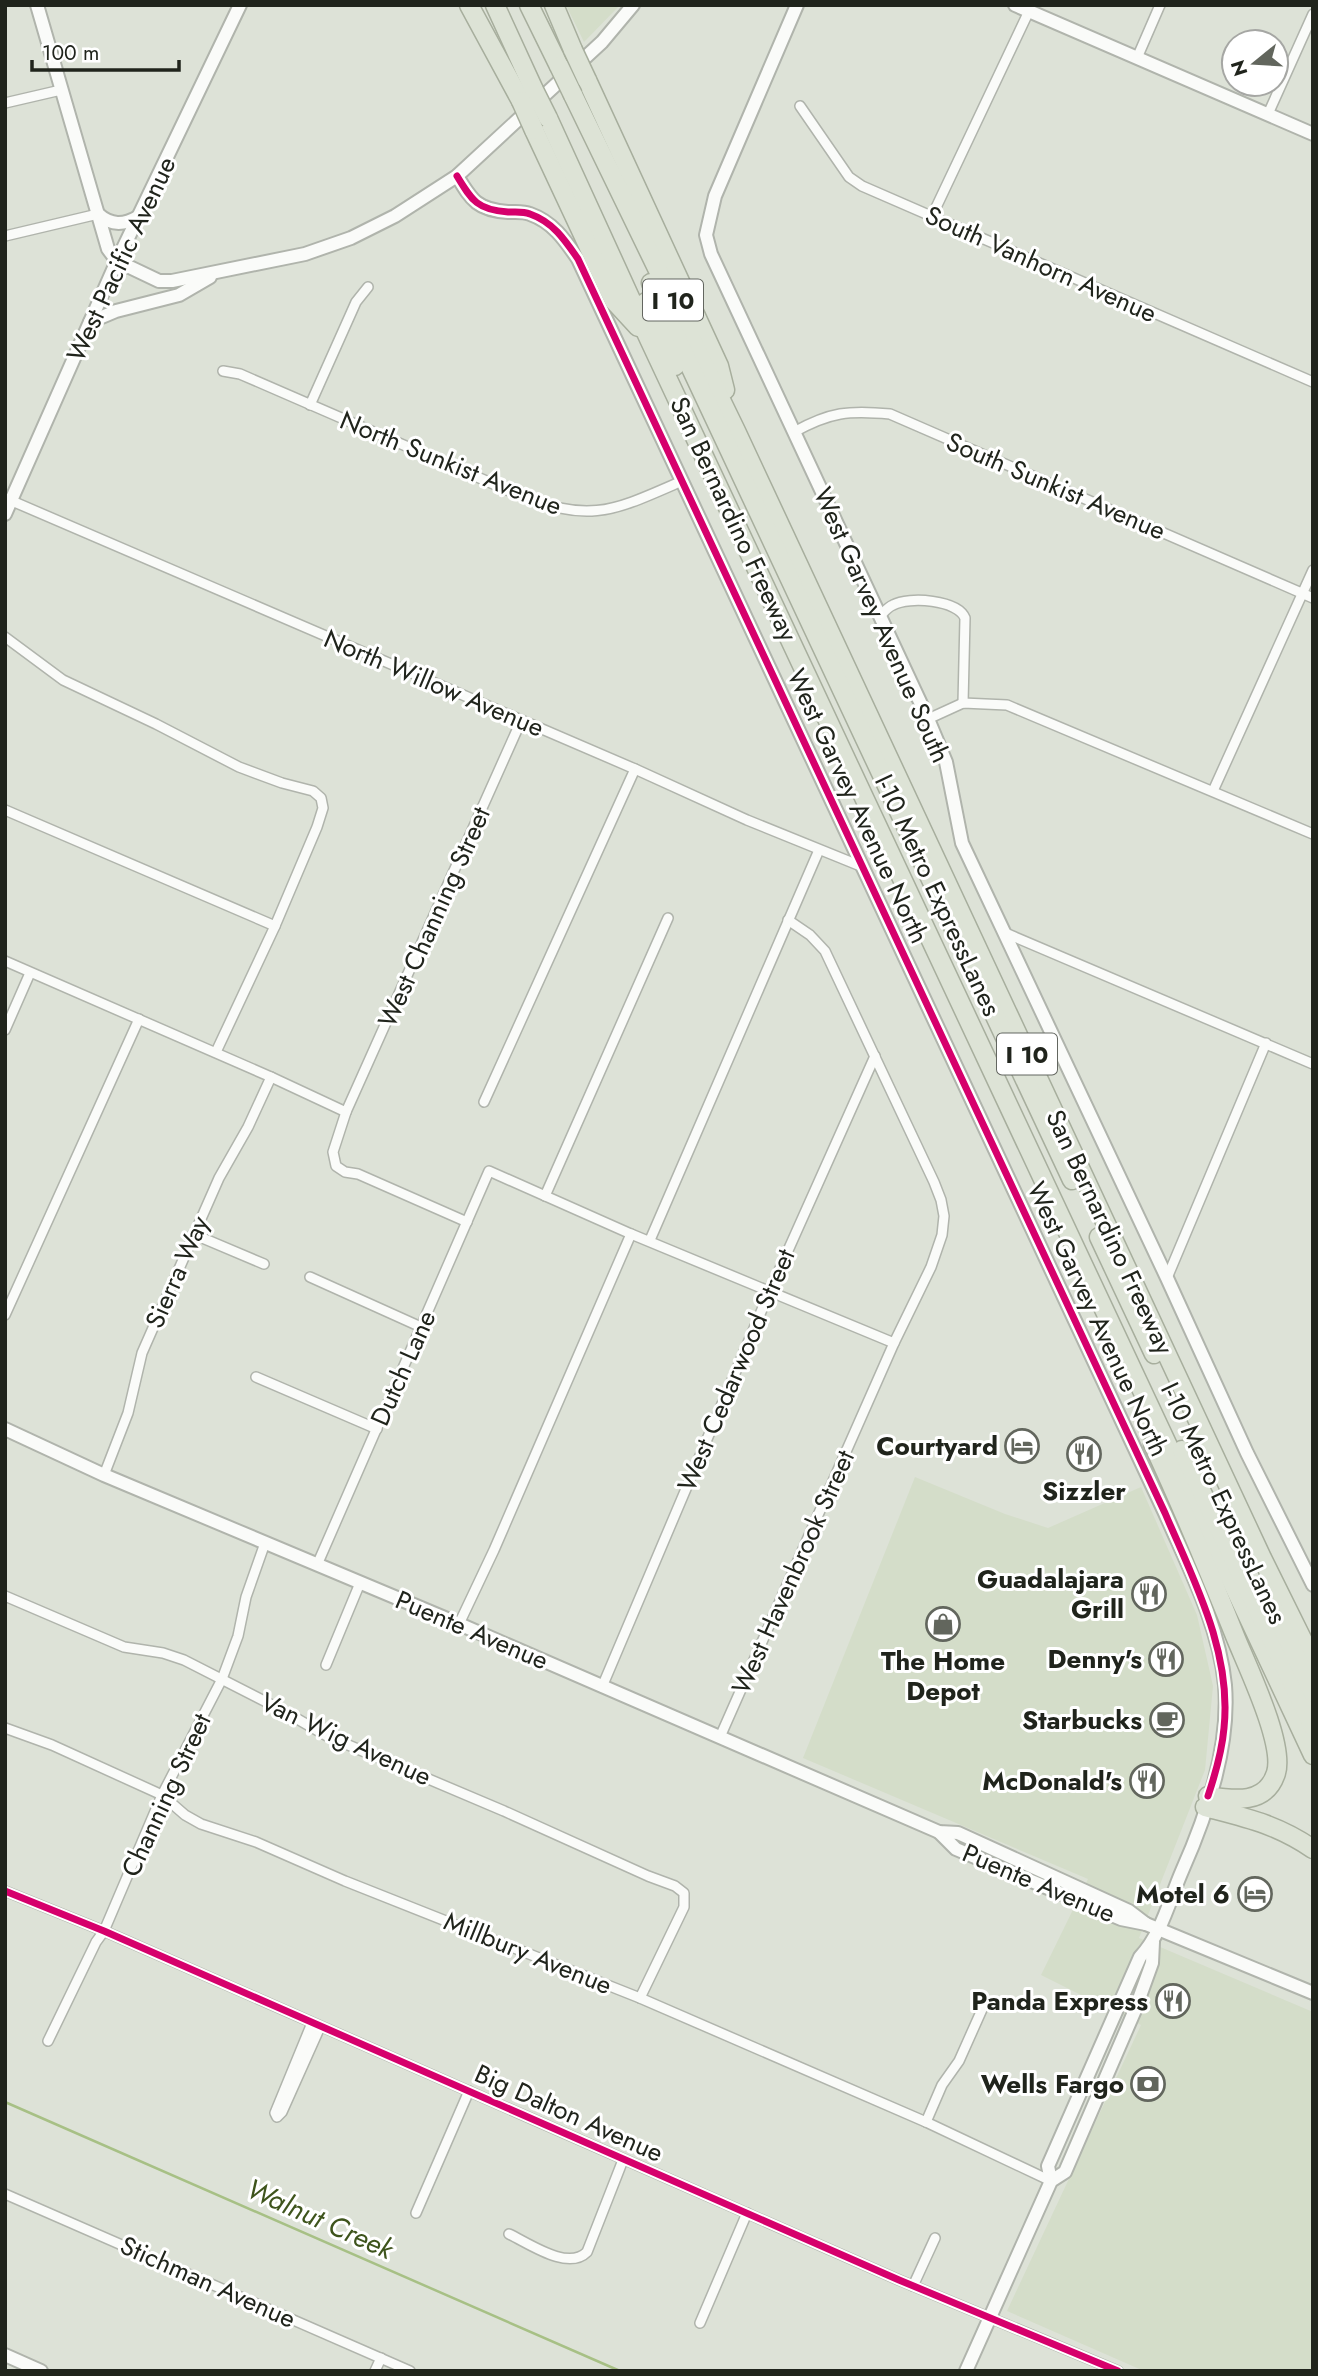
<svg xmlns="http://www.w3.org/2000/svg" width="1318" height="2376" font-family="Jost,sans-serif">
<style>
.built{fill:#d4ddc9}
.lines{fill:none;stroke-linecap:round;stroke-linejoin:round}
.stream{stroke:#a7c085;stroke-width:2.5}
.street-casing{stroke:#b0b4ac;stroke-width:12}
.secondary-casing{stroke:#b0b4ac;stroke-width:16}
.highway-casing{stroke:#a7ae9d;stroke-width:21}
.street{stroke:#fafbf9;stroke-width:9}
.secondary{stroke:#fafbf9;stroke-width:12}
.highway{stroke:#dde3d6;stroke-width:18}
.highway-bridge-casing{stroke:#a7ae9d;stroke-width:21;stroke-linecap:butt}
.highway-bridge{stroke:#dde3d6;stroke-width:18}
.cycleway-casing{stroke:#fff;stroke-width:11}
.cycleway{stroke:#d6006c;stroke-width:7}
.labels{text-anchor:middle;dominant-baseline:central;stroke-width:6;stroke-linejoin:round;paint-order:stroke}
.shield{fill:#fff;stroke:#636660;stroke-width:2}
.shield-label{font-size:24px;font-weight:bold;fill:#20241c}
.street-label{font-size:26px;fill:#20241c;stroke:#fff}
.poi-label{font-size:26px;font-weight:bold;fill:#20241c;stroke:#fff;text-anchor:end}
.water-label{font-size:28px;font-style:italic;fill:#3e541c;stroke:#fff}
</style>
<rect width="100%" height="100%" fill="#dde2d7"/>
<g class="built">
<path d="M566 5H620L584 42Z"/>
<path d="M915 1477 1005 1514 1048 1528 1141 1487 1197 1615 1213 1686 1205 1770 1139 1938 1313 2012V2371H1144L1007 2311 1141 2025 1041 1975 1088 1879 803 1758Z"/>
</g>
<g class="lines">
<path class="stream" d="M5 2102 620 2371"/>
<g class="street-casing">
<g id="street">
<path d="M1137 58 1160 5"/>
<path d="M5 103 61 90"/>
<path d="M800 106 849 177 862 186 1313 382"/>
<path d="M1268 114 1313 14"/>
<path d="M932 216 1029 11"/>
<path d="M5 236 98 214"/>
<path d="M223 371 240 374 514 493C590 524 611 512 682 481"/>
<path d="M310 405 356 302 368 287"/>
<path d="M794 432C830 412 849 410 890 414L1313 598"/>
<path d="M5 498 635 769 747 820 863 867"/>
<path d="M880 616C884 612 888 607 893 605 909 596 958 600 965 618L963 703"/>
<path d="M5 637 63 680 156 724 239 767 282 783 313 791 321 798 323 808 317 827 275 926 216 1052"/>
<path d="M928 719 963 703 1007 705 1313 834"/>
<path d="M1213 791 1313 570"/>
<path d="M5 810 275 926"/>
<path d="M1003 932 1313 1064"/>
<path d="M5 961 271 1077 346 1112"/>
<path d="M5 1030 30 973"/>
<path d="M484 1102 635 769"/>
<path d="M545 1196 668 918"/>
<path d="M467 1222 358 1174 345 1172 336 1166 333 1152 346 1112 521 721"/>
<path d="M193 1234 264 1264"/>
<path d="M650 1240 819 850"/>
<path d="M310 1277 421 1327"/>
<path d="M1167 1278 1266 1043"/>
<path d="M5 1315 139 1019"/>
<path d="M256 1377 377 1429"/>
<path d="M104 1475 128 1413 142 1353 219 1178 248 1127 271 1077"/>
<path d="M317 1565 489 1171 631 1234 894 1343"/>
<path d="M5 1596 124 1647 163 1653 184 1660 280 1709 327 1736 504 1811 648 1876 675 1886 684 1893V1907L640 1998"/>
<path d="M459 1624 494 1550 631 1234"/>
<path d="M326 1665 360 1583"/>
<path d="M602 1687 769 1293 875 1056"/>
<path d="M5 1728 52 1745 162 1795 185 1815 201 1824 256 1842 345 1881 640 1998 926 2122 1051 2181"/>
<path d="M720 1737 894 1343 931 1267 942 1235 944 1216 941 1200 934 1182 825 951 810 935 788 920"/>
<path d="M5 1891 104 1931 899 2280 1118 2371"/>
<path d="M312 2023 275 2113 277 2117 282 2112 320 2027"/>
<path d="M48 2041 96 1942 104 1931 162 1795 222 1679 238 1636 246 1597 265 1543"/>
<path d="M926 2122 942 2085 959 2061 984 2005"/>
<path d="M5 2194 410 2371"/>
<path d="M416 2213 469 2091"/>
<path d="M509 2234C530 2244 568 2271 587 2252L623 2160"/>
<path d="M913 2286 935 2238"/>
<path d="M700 2323 747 2213"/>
<path d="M375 2371 381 2358"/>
</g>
</g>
<g class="secondary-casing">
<g id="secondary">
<path d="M37 5 108 249 117 261 159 281H172L305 254 351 238 395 216 457 176 602 42 633 5"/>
<path d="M797 5 715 196 706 235 711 254 928 719 946 762 962 843 1167 1278 1247 1453 1313 1585"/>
<path d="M1015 5 1313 134"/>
<path d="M457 176C472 201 478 210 508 212 516 212 523 211 530 214 553 222 565 240 578 259L1165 1513C1189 1568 1219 1625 1225 1685 1230 1747 1207 1815 1182 1871 1169 1901 1162 1933 1140 1957L1048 2166 1051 2181"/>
<path d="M98 214C111 226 124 225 138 217"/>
<path d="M90 322 116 311 179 295 210 277"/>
<path d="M5 514 117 261 240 5"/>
<path d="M5 1429 104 1475 459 1624 939 1832 958 1833 1129 1911 1146 1924"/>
<path d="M939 1832 956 1849 1121 1919 1146 1924 1313 1993"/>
<path d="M5 2355 41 2371"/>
<path d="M966 2371 1051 2181 1065 2172 1135 2010 1152 1963 1153 1942"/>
</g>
</g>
<g class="highway-casing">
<g id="highway">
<path d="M469 5 521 101"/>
<path d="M495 5 534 90"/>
<path d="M529 5 559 66"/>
<path d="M554 5 573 50"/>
<path d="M587 80 719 366 725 390"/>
<path d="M573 95 736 431 1262 1558 1313 1661"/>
<path d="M548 118 649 339 1313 1755"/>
<path d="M534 130 614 301 638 327"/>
<path d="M651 283 1072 1180"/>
<path d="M646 302 675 366"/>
<path d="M1099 1237 1154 1354"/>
<path d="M1153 1444C1182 1507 1209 1571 1235 1636 1247 1666 1285 1744 1276 1773 1266 1805 1234 1800 1208 1796"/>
<path d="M1182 1450 1313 1727"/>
<path d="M1264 1589 1313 1693"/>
<path d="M1205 1807C1247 1818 1276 1824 1313 1849"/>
</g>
</g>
<use href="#street" class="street"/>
<use href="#secondary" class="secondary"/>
<use href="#highway" class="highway"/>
<g class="highway-bridge-casing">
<g id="highway-bridge">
<path d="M573 50 587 80"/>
<path d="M559 66 573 95"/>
<path d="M534 90 548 118"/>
<path d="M521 101 534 130"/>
</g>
</g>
<use href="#highway-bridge" class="highway-bridge"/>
<g class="cycleway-casing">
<g id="cycleway">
<path d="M457 176C472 201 478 210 508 212 516 212 523 211 530 214 553 222 565 240 578 259L1165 1513C1194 1581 1232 1652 1224 1728 1222 1751 1215 1775 1208 1796"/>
<path d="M5 1891 104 1931 899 2280 1118 2371"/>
</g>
</g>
<use href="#cycleway" class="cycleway"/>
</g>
<defs>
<g id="hotel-ring" transform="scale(1.75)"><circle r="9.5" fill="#fff" stroke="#62665d" stroke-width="1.5"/><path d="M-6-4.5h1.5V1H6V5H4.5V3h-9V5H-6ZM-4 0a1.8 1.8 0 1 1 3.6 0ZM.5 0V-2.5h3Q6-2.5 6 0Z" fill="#62665d"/></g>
<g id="restaurant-ring" transform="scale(1.75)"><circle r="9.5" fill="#fff" stroke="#62665d" stroke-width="1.5"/><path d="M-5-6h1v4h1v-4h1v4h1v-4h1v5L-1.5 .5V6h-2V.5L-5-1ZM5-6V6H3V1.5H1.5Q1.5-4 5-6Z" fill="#62665d"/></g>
<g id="shop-ring" transform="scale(1.75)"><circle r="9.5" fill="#fff" stroke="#62665d" stroke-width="1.5"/><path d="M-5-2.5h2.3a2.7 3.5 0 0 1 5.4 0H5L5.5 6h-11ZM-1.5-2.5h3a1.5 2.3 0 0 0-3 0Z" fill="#62665d"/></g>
<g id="cafe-ring" transform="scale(1.75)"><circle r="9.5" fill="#fff" stroke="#62665d" stroke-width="1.5"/><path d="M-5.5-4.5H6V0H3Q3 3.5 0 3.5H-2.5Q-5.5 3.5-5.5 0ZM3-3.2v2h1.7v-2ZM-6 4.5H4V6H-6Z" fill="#62665d"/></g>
<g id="bank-ring" transform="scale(1.75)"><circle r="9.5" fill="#fff" stroke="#62665d" stroke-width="1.5"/><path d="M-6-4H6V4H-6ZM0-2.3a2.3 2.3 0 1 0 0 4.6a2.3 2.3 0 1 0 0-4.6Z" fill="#62665d"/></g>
</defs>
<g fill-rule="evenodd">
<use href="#hotel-ring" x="1022" y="1446"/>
<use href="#restaurant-ring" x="1084" y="1454"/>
<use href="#restaurant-ring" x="1149" y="1594"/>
<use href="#shop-ring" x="943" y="1624"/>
<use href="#restaurant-ring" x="1166" y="1659"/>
<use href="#cafe-ring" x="1167" y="1720"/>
<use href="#restaurant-ring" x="1147" y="1781"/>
<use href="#hotel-ring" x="1255" y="1894"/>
<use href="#restaurant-ring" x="1173" y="2001"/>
<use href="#bank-ring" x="1148" y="2084"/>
</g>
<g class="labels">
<g class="shield">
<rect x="643" y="279.5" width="60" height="41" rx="5"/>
<rect x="997" y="1033.5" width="60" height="41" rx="5"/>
</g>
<g class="shield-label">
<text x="673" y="300">I 10</text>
<text x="1027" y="1054">I 10</text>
</g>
<g class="street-label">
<text transform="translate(121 259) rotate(-65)">West Pacific Avenue</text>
<text transform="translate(1041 264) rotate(24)">South Vanhorn Avenue</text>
<text transform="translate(451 463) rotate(22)">North Sunkist Avenue</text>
<text transform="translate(1056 486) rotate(23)">South Sunkist Avenue</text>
<text transform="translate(734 519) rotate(65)">San Bernardino Freeway</text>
<text transform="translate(882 625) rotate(66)">West Garvey Avenue South</text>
<text transform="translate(434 683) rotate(23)">North Willow Avenue</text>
<text transform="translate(858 806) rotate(65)">West Garvey Avenue North</text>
<text transform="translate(938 895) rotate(65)">I-10 Metro ExpressLanes</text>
<text transform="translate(434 917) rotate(-66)">West Channing Street</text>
<text transform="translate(1110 1232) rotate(65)">San Bernardino Freeway</text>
<text transform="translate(177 1272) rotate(-66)">Sierra Way</text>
<text transform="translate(1098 1319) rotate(65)">West Garvey Avenue North</text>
<text transform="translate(403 1368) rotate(-66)">Dutch Lane</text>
<text transform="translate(736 1370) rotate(-67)">West Cedarwood Street</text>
<text transform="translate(1224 1503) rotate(65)">I-10 Metro ExpressLanes</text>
<text transform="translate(793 1572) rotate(-66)">West Havenbrook Street</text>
<text transform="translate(472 1630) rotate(23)">Puente Avenue</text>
<text transform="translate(346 1739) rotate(25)">Van Wig Avenue</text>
<text transform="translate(166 1795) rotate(-65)">Channing Street</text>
<text transform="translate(1039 1883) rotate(23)">Puente Avenue</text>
<text transform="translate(528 1953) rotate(22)">Millbury Avenue</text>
<text transform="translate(569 2113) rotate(24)">Big Dalton Avenue</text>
<text transform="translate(208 2282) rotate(24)">Stichman Avenue</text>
</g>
<g class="poi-label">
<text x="998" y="1446">Courtyard</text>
<text x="1084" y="1491" text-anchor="middle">Sizzler</text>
<text x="1124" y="1579">Guadalajara<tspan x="1124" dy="30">Grill</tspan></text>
<text x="1142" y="1659">Denny's</text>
<text x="943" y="1661" text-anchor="middle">The Home<tspan x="943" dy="30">Depot</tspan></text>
<text x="1142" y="1720">Starbucks</text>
<text x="1122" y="1781">McDonald's</text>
<text x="1230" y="1894">Motel 6</text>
<text x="1148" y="2001">Panda Express</text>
<text x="1124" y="2084">Wells Fargo</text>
</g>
<g class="water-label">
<text transform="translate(320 2219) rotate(24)">Walnut Creek</text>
</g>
</g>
<rect width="1318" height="2376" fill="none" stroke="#20241c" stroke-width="14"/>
<g transform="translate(1255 63) rotate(252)"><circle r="33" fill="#ffffff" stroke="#a6a7a4" stroke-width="2"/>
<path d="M0-5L12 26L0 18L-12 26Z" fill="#62665d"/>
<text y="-10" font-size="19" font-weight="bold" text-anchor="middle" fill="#20241c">N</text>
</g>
<path d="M32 60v10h147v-10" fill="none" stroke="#20241c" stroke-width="3.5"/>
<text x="42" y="60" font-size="21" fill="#20241c" stroke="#ffffff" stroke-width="5" paint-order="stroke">100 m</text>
</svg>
